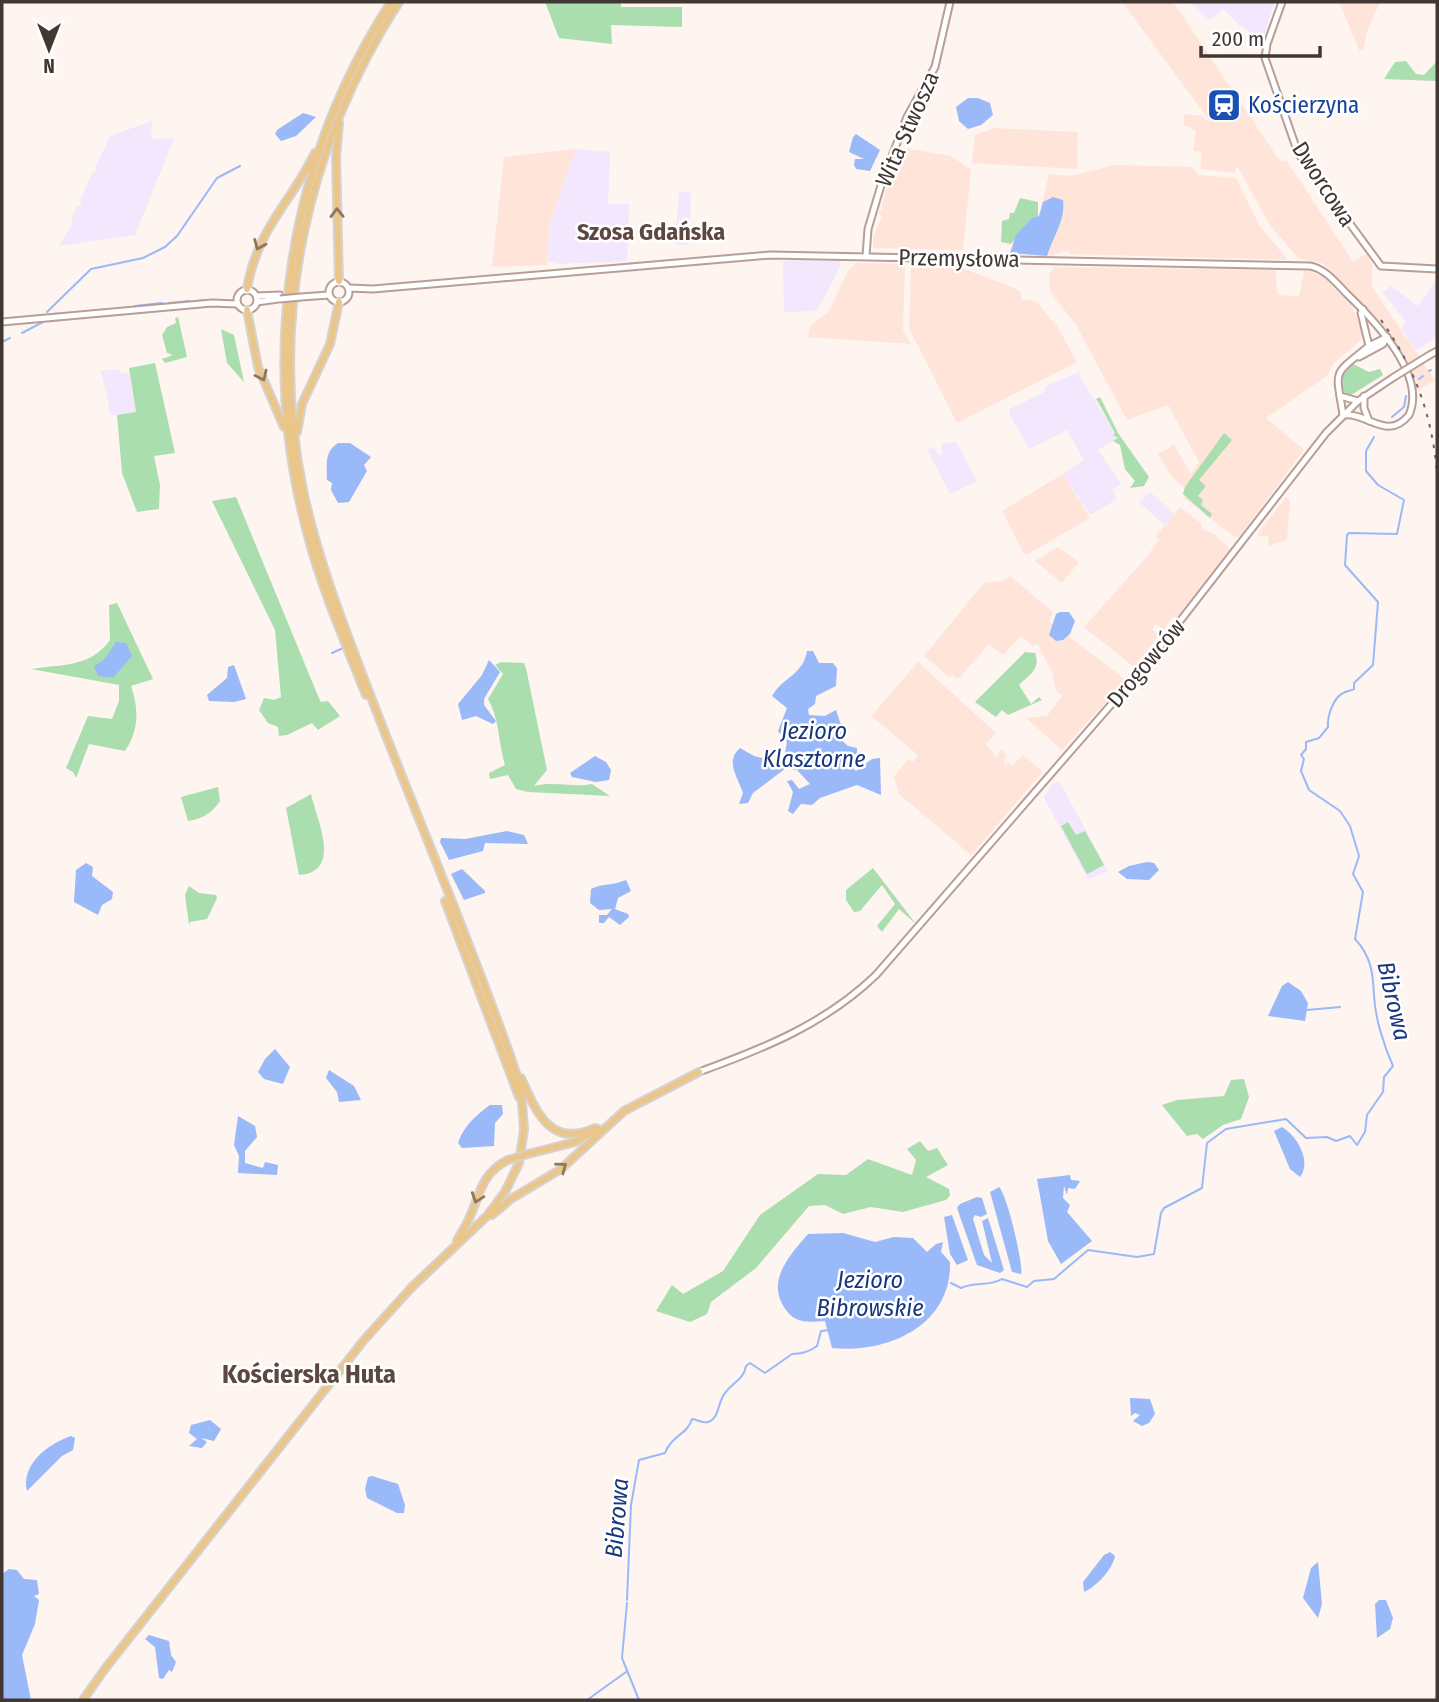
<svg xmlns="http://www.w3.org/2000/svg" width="1439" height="1702" font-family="'Fira Sans Condensed',sans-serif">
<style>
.commercial{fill:#f2e7fc}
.built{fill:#ffe4da}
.green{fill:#aadeaf}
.water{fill:#99b9f8}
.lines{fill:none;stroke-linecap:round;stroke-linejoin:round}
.stream{stroke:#99b9f8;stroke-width:2}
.tertiary-casing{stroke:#b79f97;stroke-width:9}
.secondary-casing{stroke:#b79f97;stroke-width:9}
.primary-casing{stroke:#d5d3d2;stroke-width:10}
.tertiary{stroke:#fff;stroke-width:5}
.secondary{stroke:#fff;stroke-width:5}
.primary{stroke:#ebc68b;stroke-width:6}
.rail{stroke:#6f6561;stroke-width:2;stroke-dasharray:3.5 7;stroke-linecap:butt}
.secondary-bridge-casing{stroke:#b79f97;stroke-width:9;stroke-linecap:butt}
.primary-bridge-casing{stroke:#d5d3d2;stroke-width:10;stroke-linecap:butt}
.secondary-bridge{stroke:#fff;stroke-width:5}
.primary-bridge{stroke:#ebc68b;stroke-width:6}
.oneway{stroke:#8e775b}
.labels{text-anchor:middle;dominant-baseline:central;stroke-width:5;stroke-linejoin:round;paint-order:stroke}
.transit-label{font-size:23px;fill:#164399;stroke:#fff;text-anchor:start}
.street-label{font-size:23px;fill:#413733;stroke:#fff}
.neighbourhood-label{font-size:24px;font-weight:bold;fill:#5c4841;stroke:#fff}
.water-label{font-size:24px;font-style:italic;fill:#17367e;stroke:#fff}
.quarter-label{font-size:26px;font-weight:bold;fill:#5c4841;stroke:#fff}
</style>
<rect width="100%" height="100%" fill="#fef4f0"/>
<g class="commercial">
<path d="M1191 2H1275L1263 37 1251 34 1242 25 1240 26 1223 9 1209 20Z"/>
<path d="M152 121 151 139 174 138 135 235 59 246 73 222 71 219 77 207 82 204 80 201 92 173 97 171 95 168 110 136Z"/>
<path d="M576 149 610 152 608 204H629L627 261 558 264 547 261 549 226Z"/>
<path d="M679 192H691L689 245 675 244Z"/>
<path d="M840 260V267L817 311 784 312 783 261Z"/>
<path d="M1437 279V337L1416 350 1401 328 1406 322 1383 292 1391 286 1418 306Z"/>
<path d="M117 369 122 373H129L136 413 111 415 101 371Z"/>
<path d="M1080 371 1079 375 1118 438 1098 450 1121 484 1112 490 1117 499 1090 515 1063 474 1084 460 1067 430 1029 449 1009 413 1010 409 1044 392 1045 387Z"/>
<path d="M956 442 977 481 950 494 927 449 933 447 939 455 943 454 941 444Z"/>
<path d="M1150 492 1174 514 1164 525 1139 502Z"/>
<path d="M1059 781 1108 871 1088 879 1044 798 1053 783Z"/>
</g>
<g class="built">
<path d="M1122 2H1173L1278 158 1282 162 1286 160 1299 179 1353 262 1366 254 1372 263V287L1435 380 1416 391 1400 353 1381 323 1322 263 1298 258 1270 225 1237 166 1234 173 1200 169 1202 152 1193 151 1196 130 1184 125V114L1203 116 1208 122 1210 121Z"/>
<path d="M1339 2H1380L1367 32 1363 51 1359 50Z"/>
<path d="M994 128 1078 132 1077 169 972 163 975 135Z"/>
<path d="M905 148 951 156 971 170 963 250 873 248V238L882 216 879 214 880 210 883 211 881 207 892 170 899 152Z"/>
<path d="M576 149 549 225 547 265 492 267 504 157Z"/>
<path d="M1115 165 1192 167 1198 175 1236 178 1259 225 1288 260 1070 254 1068 251 1047 256 1060 221 1063 200 1053 197 1039 216 1049 174 1070 176Z"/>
<path d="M856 263 905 264 903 330 911 344 808 337 810 326 829 311 848 271Z"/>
<path d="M911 264 954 265 1014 288 1021 292V300H1032L1038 304 1057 326 1077 362 957 423 909 328Z"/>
<path d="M1054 267 1276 270 1277 295 1299 296 1304 271H1310L1326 279 1351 305 1363 332 1360 341 1333 364 1328 375 1266 418 1304 450 1240 536 1235 537 1184 498 1186 489 1171 476 1158 454 1174 445 1191 474 1199 462 1168 405 1127 420 1076 325 1050 291 1049 275Z"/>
<path d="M1063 474 1090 518 1028 554 1023 553 1002 511Z"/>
<path d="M1286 497 1290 500 1287 540 1268 546 1269 537 1257 535Z"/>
<path d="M1180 507 1201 523 1202 529 1214 534 1230 549 1176 618 1173 617 1164 629 1156 624 1152 629 1158 636 1134 667 1084 627 1145 559 1159 540 1156 536Z"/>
<path d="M1058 547 1079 562 1062 583 1035 561Z"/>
<path d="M1010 576 1053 612 1050 621 1063 640 1068 636 1126 680 1062 750 1026 718 1047 716 1062 696 1056 691 1052 672 1037 643 1033 646 1021 636 1003 655 989 644 958 679 953 675 949 677 924 656 984 583 1002 581Z"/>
<path d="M918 662 996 733 986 744 997 758 1001 749 1007 755 1004 758 1005 766 1009 763 1012 766 1023 755 1041 770 1042 773 971 855 899 794 894 777 909 759 913 762 918 755 871 716Z"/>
</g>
<g class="green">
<path d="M545 2H621V7H682V27L611 25 612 44 559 38Z"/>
<path d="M1406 61 1416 74 1424 75 1437 61V81L1384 79 1395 62Z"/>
<path d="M1020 198 1038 202V216L1033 217 1011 244 1001 242 1002 221 1009 219 1010 213H1014Z"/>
<path d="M178 317 187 357 165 363 162 359 173 355 167 353 162 335 167 327 176 323 175 318Z"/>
<path d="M221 329 234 335 244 382 227 363Z"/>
<path d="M155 363 175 453 154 456 160 485 159 509 137 512 122 473 117 415 136 412 129 368Z"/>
<path d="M1353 364 1369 372 1380 369 1383 375 1348 397 1339 385 1341 374Z"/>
<path d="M1100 397 1118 433 1149 477 1144 486 1130 488 1135 481 1125 469 1120 445 1113 441 1118 438 1113 435 1115 433 1097 400 1093 401Z"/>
<path d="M1224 433 1232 440 1199 480 1206 486 1198 496 1203 500 1201 505 1212 514 1210 518 1183 494 1185 487Z"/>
<path d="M236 497 318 696 321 702 328 701 340 716 318 730 312 723 287 735 279 736 278 727 268 723 259 710 264 698 274 700 281 697 275 630 212 501Z"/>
<path d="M117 603 153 679 131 686C139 709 139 730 125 751L89 744 76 778 73 772 66 768 88 716 112 719 119 701V685L31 669C61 664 90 668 110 640L109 605Z"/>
<path d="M1025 652 1035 653C1041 669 1030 674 1019 685L1031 704 1039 697 1042 700 1008 715 1002 710 996 717 975 702Z"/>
<path d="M501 662 524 663 526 668 547 770 534 786C555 781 572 788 592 784L610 796 528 792 516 789 508 775 490 779 489 773 505 765C498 742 500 720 488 699L503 674 495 665Z"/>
<path d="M218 787 220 801C212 813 202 819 188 821L181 797Z"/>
<path d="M311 794C317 821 343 872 299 875L286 808Z"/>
<path d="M1068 822 1076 835 1085 831 1104 865 1087 874 1061 826Z"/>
<path d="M873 868 916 924 899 909 882 932 877 926 895 904 882 885 860 911 854 912 846 900V890Z"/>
<path d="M189 886 199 893 216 895 217 898 207 919 190 922 189 925 185 895Z"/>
<path d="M1244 1079 1249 1097 1241 1119 1223 1125 1203 1139 1197 1134 1187 1136 1162 1105 1177 1100 1224 1096 1231 1080Z"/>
<path d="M920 1141 928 1151 937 1148 948 1165 926 1177 949 1189 950 1196 946 1200 903 1212 871 1207 843 1214 825 1205 809 1206 756 1268 711 1302 707 1314 690 1322 656 1311 672 1285 683 1294 723 1271 760 1215 818 1174 846 1175 868 1159 912 1175 916 1160 907 1149Z"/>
</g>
<g class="water">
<path d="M968 98H978L990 103 993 115 981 125 968 129 959 121 956 107Z"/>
<path d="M303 113 316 117 296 136 281 141 275 134 277 130Z"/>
<path d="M856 134 880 150 870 171 856 169 854 165 855 159H864L849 152 853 137Z"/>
<path d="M1053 197 1063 200C1066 219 1053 237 1047 256L1010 253 1016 235 1033 217 1039 216 1043 202Z"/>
<path d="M338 443H350L371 457 364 465 367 471 349 502 338 503 331 490 332 483 327 480C327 465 324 452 338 443Z"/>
<path d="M1060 612H1069L1075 621 1070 634 1063 640 1056 641 1049 635 1056 614Z"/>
<path d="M116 642 126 643 132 656 113 678 98 676 94 666 104 660Z"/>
<path d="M807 651H813L819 663H833L837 668 836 686 816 696 815 704 808 709 809 715 825 716 836 710 842 728 841 740 848 746 857 748V758L850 765 856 771 872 759 880 758 881 795 857 785 820 798 812 805 801 804 793 814 788 811 793 792 787 781 792 780 799 789 810 784 797 770 786 768 753 793 748 803 739 804 743 793C737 776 725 761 740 748L754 756 774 761 785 753 787 742 778 731 787 708 772 696C783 677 803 675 807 651Z"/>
<path d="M489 660 500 672 484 699V705L496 721 493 724 476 716 462 720 458 704 482 675Z"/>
<path d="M234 665 246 699 234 702 209 701 207 695 227 678 228 667Z"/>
<path d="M595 756 606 762 611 770 609 780 596 782 572 777 570 773Z"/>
<path d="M507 831 524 835 528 844 485 843 483 851 449 860 440 842 441 838 465 839Z"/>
<path d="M1147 862 1154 863 1159 870 1149 880 1127 879 1118 872 1129 866Z"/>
<path d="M86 863 93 867 92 876 113 892 112 899 102 905 98 915 74 902 76 870Z"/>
<path d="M462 869 485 891V893L464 900 451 874Z"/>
<path d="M626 880 631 891 618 898 615 909 628 914 629 917 620 925 609 917 604 923H599V915H607L612 909 599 910 590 903 591 889C602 883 613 886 626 880Z"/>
<path d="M1288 982 1301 991 1308 1003 1305 1021 1268 1016 1282 986Z"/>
<path d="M275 1049 290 1067 283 1084 264 1079 258 1072 265 1059Z"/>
<path d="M329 1070 354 1086 361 1100 339 1102 337 1092 326 1078Z"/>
<path d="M490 1105H502L503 1114 495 1123 494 1146 462 1148 458 1143C463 1127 476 1115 490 1105Z"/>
<path d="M238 1116 255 1126 257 1137 245 1151V1163L263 1168 265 1162 278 1165 277 1175 238 1173 239 1156 234 1145Z"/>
<path d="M1282 1127C1297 1136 1312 1161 1300 1177L1290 1169 1274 1131Z"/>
<path d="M1070 1175 1071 1180 1080 1181 1075 1189 1068 1188 1067 1195 1064 1186 1063 1198 1070 1205 1067 1212 1092 1241 1061 1264 1048 1241 1037 1179Z"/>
<path d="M999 1187C1007 1194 1024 1267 1021 1274L1012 1272 990 1192Z"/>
<path d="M977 1197 982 1198 987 1214 981 1217 975 1215 973 1219 984 1255 992 1263 982 1221 988 1218 1004 1270 1000 1273 977 1265 957 1208 960 1204Z"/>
<path d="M952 1215 968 1260 957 1265 950 1254 944 1217Z"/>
<path d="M843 1233 875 1242 894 1237 913 1238 927 1252 936 1244 943 1242 941 1252 950 1262C952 1325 888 1354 832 1348L825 1321C809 1322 796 1324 786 1310 765 1282 789 1256 808 1234Z"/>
<path d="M1130 1398 1150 1399 1155 1414 1149 1423 1142 1426 1133 1421 1140 1415 1135 1413 1131 1416Z"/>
<path d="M210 1420 221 1429 214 1441 201 1438 207 1442 202 1448 189 1446 197 1439 189 1433 191 1425Z"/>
<path d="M71 1436 75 1438 73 1450 62 1456 27 1491C21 1466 45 1445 71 1436Z"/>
<path d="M372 1476 398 1484 405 1505 404 1513H397L367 1498 365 1489 368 1477Z"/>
<path d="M1110 1552 1115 1556C1112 1570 1097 1586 1084 1592L1083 1582 1104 1555Z"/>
<path d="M1318 1562 1322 1604 1318 1618 1303 1598 1311 1568Z"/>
<path d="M9 1569 17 1570 24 1579 37 1580 39 1594 34 1596 39 1600 35 1624 22 1655 31 1700H2V1574Z"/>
<path d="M1379 1600H1386L1393 1618 1390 1629 1377 1638 1375 1604Z"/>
<path d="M149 1635 169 1641 171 1655 176 1662 172 1672 169 1670 163 1679 159 1678 155 1647 145 1639Z"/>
</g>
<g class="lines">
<g class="stream">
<path d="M196 301 208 300"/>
<path d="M169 303 189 301"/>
<path d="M135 306 162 303"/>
<path d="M47 312 91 269 143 258 165 247 177 236 217 178 240 166"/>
<path d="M22 333 43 322"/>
<path d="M2 342 10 338"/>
<path d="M1429 371 1431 370"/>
<path d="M1419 379 1423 376"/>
<path d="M1392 417 1404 407 1406 396"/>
<path d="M332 653 343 648"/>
<path d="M1307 1010 1340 1007"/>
<path d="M951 1283 961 1288C975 1281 988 1287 1002 1279L1027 1287 1034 1281 1054 1279 1088 1250 1137 1257 1154 1254 1161 1213 1164 1208 1202 1188 1207 1143 1226 1129 1286 1119 1306 1138 1327 1137 1336 1141 1350 1136 1357 1145 1365 1132 1367 1115 1383 1092 1384 1077 1393 1066C1384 1046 1375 1018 1374 995 1373 973 1371 956 1355 939L1363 892 1353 874 1359 856 1350 826 1340 811 1309 790 1301 771 1304 759 1301 755 1306 749V742L1319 738 1328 727C1327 717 1333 698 1343 693 1346 691 1351 691 1354 689V683L1373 665 1378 602 1345 565 1347 535 1349 533 1397 534 1404 500 1378 485 1366 471V451L1374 437"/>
<path d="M627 1600 631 1505 639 1460 665 1453C672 1435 687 1435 692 1419 697 1419 703 1424 708 1422 718 1419 718 1406 722 1398 728 1384 744 1381 746 1366L750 1363 765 1373 792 1354C801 1354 809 1352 817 1346L821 1331 830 1330"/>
<path d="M627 1603 622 1658 639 1700"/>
<path d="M587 1700 626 1672"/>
</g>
<g class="tertiary-casing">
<g id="tertiary">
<path d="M1282 2 1267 44 1265 58 1298 153 1381 266 1437 269"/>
<path d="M866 256 868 229 882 182 907 117 935 67 950 2"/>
</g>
</g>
<g class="secondary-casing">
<g id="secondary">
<circle cx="339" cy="292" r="10"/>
<path d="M349 288 373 289 770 255 1310 266C1326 269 1337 284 1348 295 1375 321 1427 375 1409 415 1387 442 1368 412 1343 415"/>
<circle cx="247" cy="300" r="10"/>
<path d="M257 296 280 295"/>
<path d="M301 297 329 295"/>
<path d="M257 302 278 299"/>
<path d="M2 322 212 303 237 304"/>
<path d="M1369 346 1387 337"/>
<path d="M1428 356 1437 351"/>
<path d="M1359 357 1383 344 1387 337"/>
<path d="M1340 396 1358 401"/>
<path d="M1364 396V408L1369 421"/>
<path d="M1343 415C1336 368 1331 377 1369 346L1361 313 1363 309"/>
<path d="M699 1072C765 1048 825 1024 876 975L1149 661 1326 433 1358 401 1394 377"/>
</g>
</g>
<g class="primary-casing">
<g id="primary">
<path d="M339 281 336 156 339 123"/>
<path d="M247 289C257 229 290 204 315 153"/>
<path d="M247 310 258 367 284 427"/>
<path d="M297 432 302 404 330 344 339 302"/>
<path d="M366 695C345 642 322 590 308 536 258 354 289 159 391 2"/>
<path d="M445 901 519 1097"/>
<path d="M521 1078C536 1111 550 1149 595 1128"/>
<path d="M528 1154 575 1142 598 1129"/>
<path d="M492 1215 511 1199 561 1169 624 1111 699 1072"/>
<path d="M457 1241C460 1234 465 1228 468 1221 480 1196 480 1174 508 1160"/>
<path d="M83 1700 104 1670 364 1340 411 1288 487 1216 505 1192 519 1163 524 1130 521 1088 511 1058C468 936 417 817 371 697 345 629 318 561 303 490 268 321 306 146 399 2"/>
</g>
</g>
<use href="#tertiary" class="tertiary"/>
<use href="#secondary" class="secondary"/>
<use href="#primary" class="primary"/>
<path class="rail" d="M1381 320C1415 368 1432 415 1437 473"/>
<g class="secondary-bridge-casing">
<g id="secondary-bridge">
<path d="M280 299 301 297"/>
<path d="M1394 377 1428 356"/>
</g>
</g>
<g class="primary-bridge-casing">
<path id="primary-bridge" d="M508 1160 528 1154"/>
</g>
<use href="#secondary-bridge" class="secondary-bridge"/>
<use href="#primary-bridge" class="primary-bridge"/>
</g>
<defs><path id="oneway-chevron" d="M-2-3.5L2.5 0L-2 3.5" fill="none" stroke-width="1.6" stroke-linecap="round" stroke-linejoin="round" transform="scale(1.75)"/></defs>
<g class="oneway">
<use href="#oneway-chevron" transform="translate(337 213) rotate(-91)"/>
<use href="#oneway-chevron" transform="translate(259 245) rotate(113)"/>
<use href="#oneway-chevron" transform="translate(262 376) rotate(65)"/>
<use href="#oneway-chevron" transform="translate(562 1167) rotate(-37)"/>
<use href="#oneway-chevron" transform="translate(477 1198) rotate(109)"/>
</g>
<defs>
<g id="station-square" transform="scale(1.75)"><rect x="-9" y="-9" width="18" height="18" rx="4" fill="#1a4fb4" stroke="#fff"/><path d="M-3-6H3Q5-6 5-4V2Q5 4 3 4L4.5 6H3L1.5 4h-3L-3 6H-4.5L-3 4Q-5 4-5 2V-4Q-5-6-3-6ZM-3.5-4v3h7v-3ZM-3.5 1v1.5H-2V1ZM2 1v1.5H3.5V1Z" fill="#fff"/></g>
</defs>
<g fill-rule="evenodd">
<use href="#station-square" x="1224" y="105"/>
</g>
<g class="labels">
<g class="transit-label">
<text x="1248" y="105">Kościerzyna</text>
</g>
<g class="street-label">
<text transform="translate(907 129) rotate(-66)">Wita Stwosza</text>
<text transform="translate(1324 184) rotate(57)">Dworcowa</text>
<text transform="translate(959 258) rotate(1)">Przemysłowa</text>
<text transform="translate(1146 663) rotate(-50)">Drogowców</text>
</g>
<g class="neighbourhood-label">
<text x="651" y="232">Szosa Gdańska</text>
</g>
<g class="water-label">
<text x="814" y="731">Jezioro<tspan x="814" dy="28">Klasztorne</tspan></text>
<text transform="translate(1394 1001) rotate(77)">Bibrowa</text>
<text x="870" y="1280">Jezioro<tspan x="870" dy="28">Bibrowskie</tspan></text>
<text transform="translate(617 1518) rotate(-85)">Bibrowa</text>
</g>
<g class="quarter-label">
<text x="309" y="1374">Kościerska Huta</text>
</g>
</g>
<rect width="1439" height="1702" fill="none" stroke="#413733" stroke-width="7"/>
<g transform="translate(49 49) rotate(180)" stroke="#ffffff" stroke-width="5" paint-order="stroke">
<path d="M0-5L12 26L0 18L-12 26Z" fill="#413733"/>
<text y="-10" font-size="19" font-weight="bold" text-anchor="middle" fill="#413733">N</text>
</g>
<path d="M1201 46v10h119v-10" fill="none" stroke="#413733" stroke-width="3.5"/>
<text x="1212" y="46" font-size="21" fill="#413733" stroke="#ffffff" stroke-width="5" paint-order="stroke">200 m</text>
</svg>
